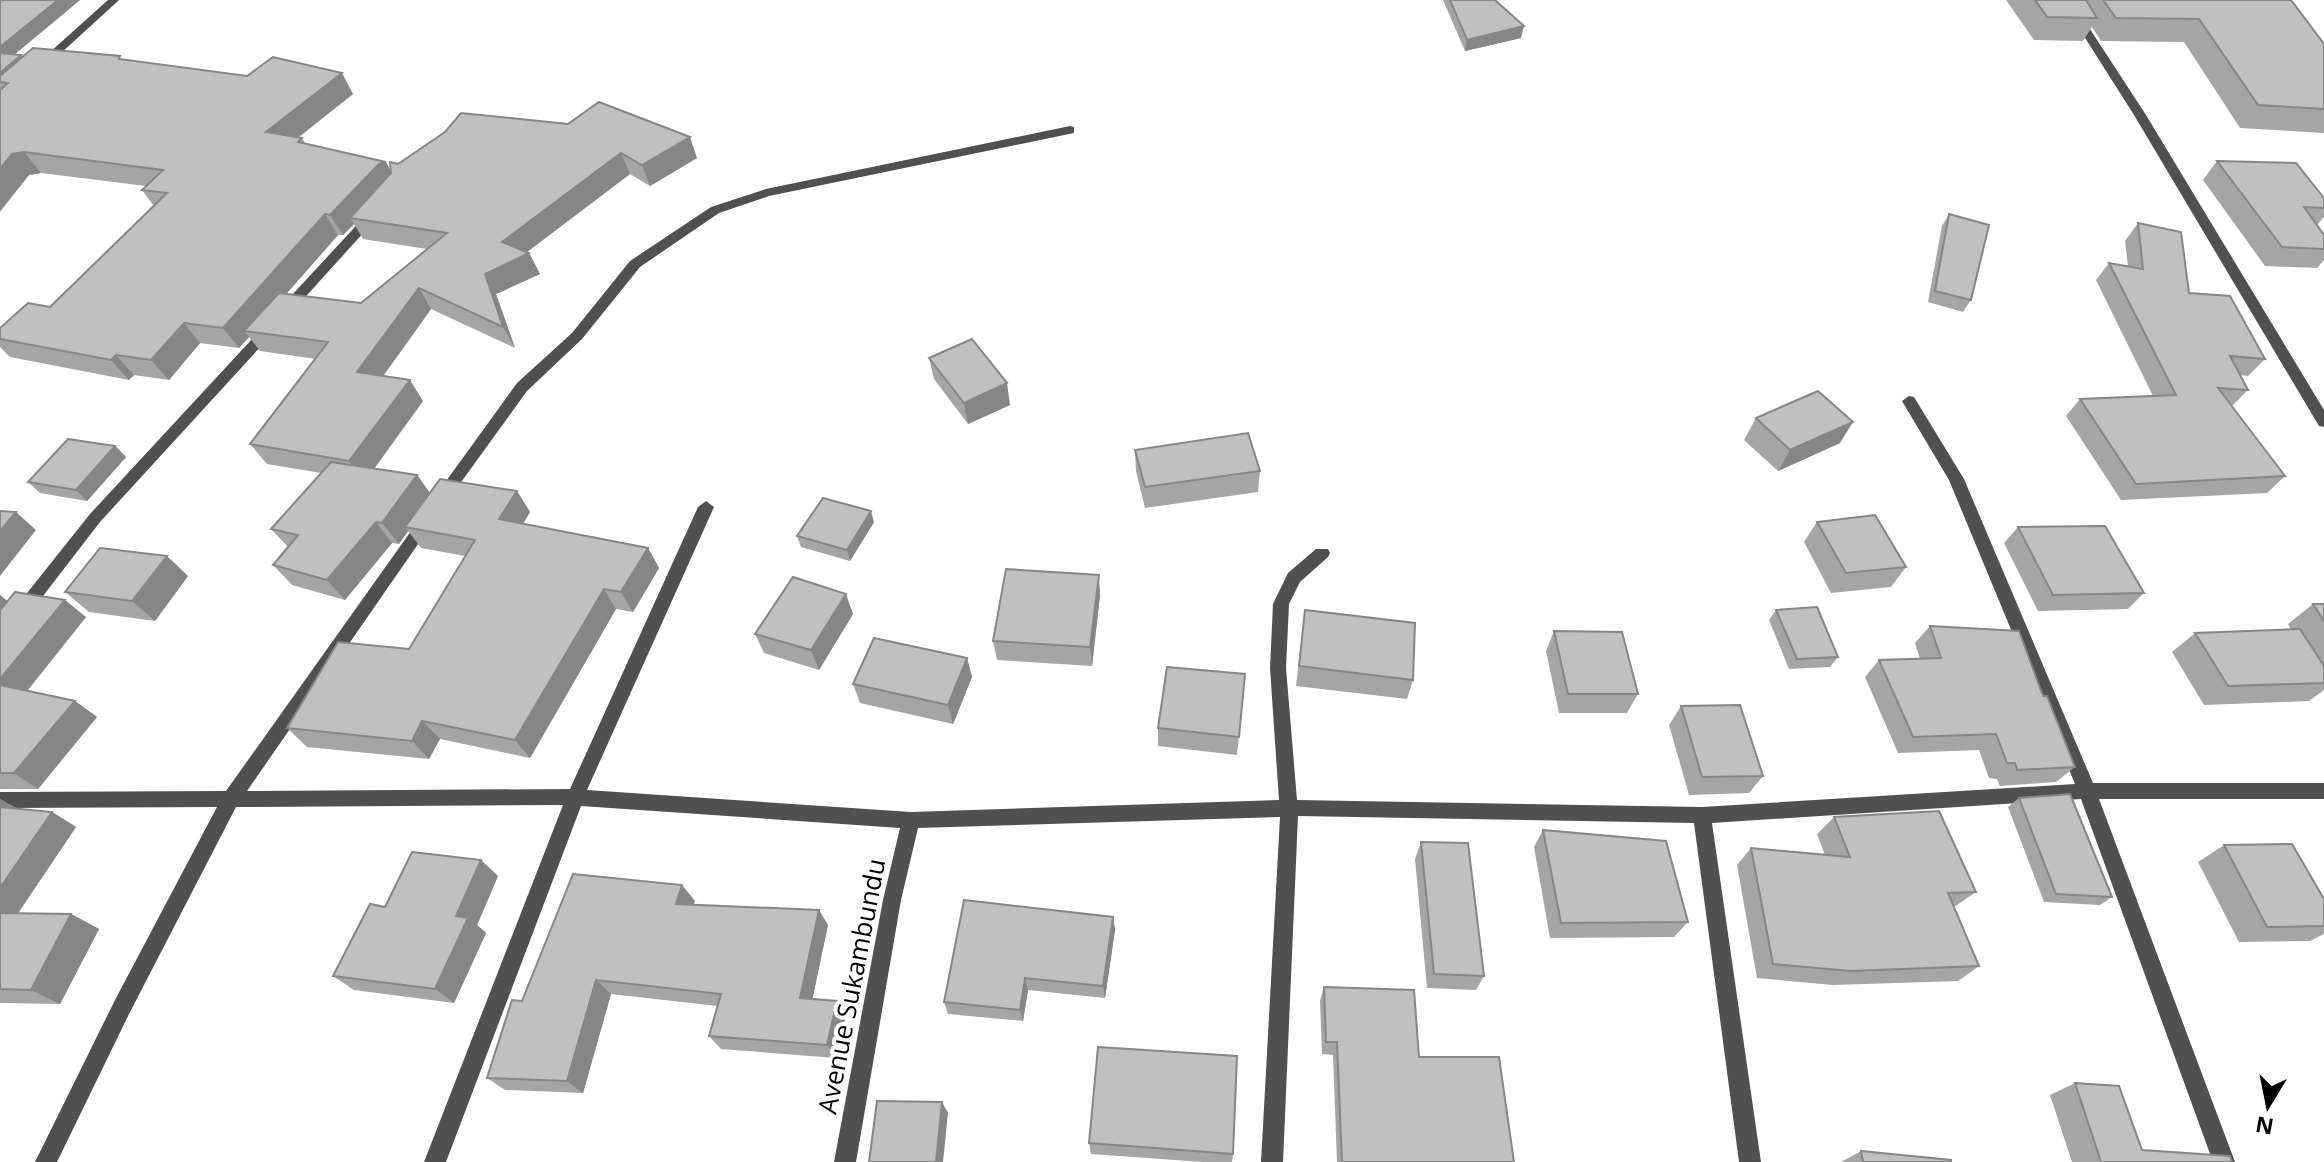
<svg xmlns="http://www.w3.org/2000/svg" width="2324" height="1162" font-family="'Open Sans',sans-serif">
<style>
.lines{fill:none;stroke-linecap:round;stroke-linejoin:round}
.minor{fill:#505050;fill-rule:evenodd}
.wall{fill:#a5a5a5;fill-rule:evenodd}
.shaded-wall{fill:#868686}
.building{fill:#c0c0c0;stroke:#868686;stroke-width:2}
.labels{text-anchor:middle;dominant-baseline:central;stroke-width:8;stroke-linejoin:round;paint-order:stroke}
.near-street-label{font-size:26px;fill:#000;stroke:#fff}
</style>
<rect width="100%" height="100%" fill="#fff"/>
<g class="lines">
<g class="minor">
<path d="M108 0H119L48 65H40V61Z"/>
<path d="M2061 0H2071L2146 115 2324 410V427L2319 426 2134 115Z"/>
<path d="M1070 126 1074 127V133L769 196 719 213 640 267 582 339 527 391 446 503H436L433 499 436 495 517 383 572 333 630 261 711 207 766 189Z"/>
<path d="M371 213 375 214V220L289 315H279V309L367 214Z"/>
<path d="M269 324 276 329 274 332 100 522 6 644 0 646V627L90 514 264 326Z"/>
<path d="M1909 396 1914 397 1964 479 2093 783H2324V799H2099L2235 1162H2213L2081 799 1712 823 1761 1162H1739L1694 823 1298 816 1283 1162H1261L1280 817 918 828 901 900 856 1162H834L883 900 900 828 581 806 446 1162H424L563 805 236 807 129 1014 57 1162H35L115 1000 217 807 0 808V792L226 791 421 517 426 515 434 521 247 791 570 789 698 507 706 501 714 507 587 790 911 812 1279 800 1270 668 1273 604 1288 573 1316 549H1328L1330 553 1328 557 1300 582 1289 604 1286 668 1297 800 1702 807 2075 784 1949 480 1902 401Z"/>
</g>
</g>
<g class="wall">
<path d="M0 0H80L15 54 21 55 22 57 123 60 353 94 298 138H302L306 144 391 171 398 164 445 132 697 158 650 186 630 174 527 252 529 253 540 274 496 294 515 348 431 309 383 376 423 401 374 469 417 475 430 493 517 491 530 512 523 524 648 548 659 568 633 612 616 609 530 758 440 739 429 759 307 747 287 728 409 649 465 556 421 548 408 531 399 544 392 543 345 600 292 585 273 565 288 547 271 529 321 473 267 464 250 444 316 359 260 351 249 337 239 348 200 343 169 380 134 375 129 380 10 357 0 347V328L50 307 154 206 142 190 146 186 41 173 29 175 0 212ZM354 224 363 239 427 249 361 303 286 294 338 235H343Z"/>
<path d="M1443 0H1495L1521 38 1465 51Z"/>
<path d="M2006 0H2291L2324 44V133L2240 128 2184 42 2101 41 2092 27 2083 41 2034 40Z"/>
<path d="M2217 161 2324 198V217L2317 225 2324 235V260L2317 268 2265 266 2203 180Z"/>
<path d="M1949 214 1971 300 1963 312 1928 302 1942 226Z"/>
<path d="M2138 223 2189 293 2265 359 2248 376 2240 375 2248 390 2232 406 2285 476 2267 493 2121 500 2066 416 2080 399 2153 396 2096 280 2109 263 2128 266 2125 241Z"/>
<path d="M929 358 1010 405 968 424 934 379Z"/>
<path d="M1756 418 1840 443 1778 471 1744 440Z"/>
<path d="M115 446 126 457 87 501 40 493 28 482Z"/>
<path d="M1135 450 1260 471 1258 492 1145 508 1136 471Z"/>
<path d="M874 522 850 561 801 547 797 536Z"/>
<path d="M1817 522 1906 567 1891 587 1831 593 1804 542Z"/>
<path d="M2018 527 2144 593 2128 609 2038 611 2004 543Z"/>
<path d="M188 576 155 621 89 612 65 592Z"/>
<path d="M0 595 7 601 86 617 27 691 75 701 97 717 38 789H0Z"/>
<path d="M1100 595 1092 666 997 660 993 641Z"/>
<path d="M2313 604H2324V690L2309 701 2204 705 2172 652 2195 633 2291 630 2288 624Z"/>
<path d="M1305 610 1413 680 1407 699 1296 686Z"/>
<path d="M1776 610 1838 657 1830 667 1789 669 1769 620Z"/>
<path d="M853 614 819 670 764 653 755 634Z"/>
<path d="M1930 626 2043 696 2075 767 2056 782 2000 786 1997 779 1989 778 1979 750 1898 753 1865 677 1879 660 1920 659 1915 643Z"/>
<path d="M1554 631 1638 694 1627 713H1559L1546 651Z"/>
<path d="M967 658 972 677 953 724 860 703 853 684Z"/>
<path d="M1245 674 1237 755 1158 746V728Z"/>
<path d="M1681 706 1763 776 1749 793 1689 795 1669 725Z"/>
<path d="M2019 798 2112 897 2100 905 2044 902 2008 807Z"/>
<path d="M0 799 16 808 52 812 76 827 18 913 71 914 99 929 60 1004 0 1003Z"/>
<path d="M1834 817 1976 892 1954 907 1979 966 1958 981 1833 985 1757 978 1737 865 1751 848 1825 855 1817 834Z"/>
<path d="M1543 830 1688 922 1674 937 1550 938 1534 847Z"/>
<path d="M1421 842 1484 976 1476 990 1427 988 1415 859Z"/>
<path d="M2224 845 2324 899V934L2310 941 2239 942 2198 862Z"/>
<path d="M498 876 477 925 486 933 454 1003 354 990 333 976 385 907Z"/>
<path d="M695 901 693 904 828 925 812 999 837 1001 846 1014 836 1058 721 1049 709 1036 718 1006 611 994 583 1093 505 1090 487 1078 522 1001Z"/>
<path d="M1113 917 1115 930 1105 998 1028 990 1023 1021 948 1014 944 1002Z"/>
<path d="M1324 987 1419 1057 1514 1162H1337L1333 1055 1322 1054 1320 1001Z"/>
<path d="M2075 1083 2142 1150 2232 1162H2072L2050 1095Z"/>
<path d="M1089 1143 1233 1154 1232 1162H1203L1091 1154Z"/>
<path d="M1861 1151 1951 1162H1841Z"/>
</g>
<g class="shaded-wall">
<path d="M58 0H80L3 64 0 60V47Z"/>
<path d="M1524 26 1521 38 1465 51 1467 40Z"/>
<path d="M21 55 30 66 8 83 0 82V73Z"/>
<path d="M342 73 353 94 279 152 266 132Z"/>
<path d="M690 137 697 158 650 186 642 165Z"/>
<path d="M24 152 41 173 29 175 0 211V169L12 154Z"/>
<path d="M621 153 630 174 519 258 529 253 540 274 496 294 515 348 503 327 485 274 502 242Z"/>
<path d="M386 162 397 182 350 218 354 224 343 235 330 215 379 164Z"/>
<path d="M325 214 338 235 253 332 244 331 249 337 239 348 223 328Z"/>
<path d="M419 288 431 309 371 393 357 372Z"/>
<path d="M184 323 200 343 169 380 151 360Z"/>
<path d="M116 355 134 375 129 380 111 360Z"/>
<path d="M410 380 423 401 365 481 349 461Z"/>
<path d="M1007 383 1010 405 968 424 964 403Z"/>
<path d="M1853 422 1840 443 1778 471 1790 450Z"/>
<path d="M115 446 126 457 87 501 76 490Z"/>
<path d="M417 475 432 496 405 527 408 531 399 544 382 523Z"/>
<path d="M517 491 530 512 513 540 499 519Z"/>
<path d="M871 511 874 522 850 561 847 550Z"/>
<path d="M16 512 36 530 0 576V531Z"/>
<path d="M376 522 392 543 345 600 327 580Z"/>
<path d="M648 548 659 568 633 612 621 592Z"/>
<path d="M167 556 188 576 155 621 132 601Z"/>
<path d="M1099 575 1100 595 1092 666 1090 647Z"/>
<path d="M604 589 616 609 530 758 515 740Z"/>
<path d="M846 594 853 614 819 670 811 650Z"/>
<path d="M0 595 13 606 0 623Z"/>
<path d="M65 600 86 617 19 701 0 687V679Z"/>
<path d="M967 658 972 677 953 724 948 705Z"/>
<path d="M75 701 97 717 38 789 14 773Z"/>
<path d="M422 721 440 739 429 759 412 741Z"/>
<path d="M0 799 20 811 0 814Z"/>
<path d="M52 812 76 827 0 940V888Z"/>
<path d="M481 860 498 876 477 925 486 933 454 1003 435 989 456 916Z"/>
<path d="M682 885 695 901 688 919 676 904Z"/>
<path d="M819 910 828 925 810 1011 800 998Z"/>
<path d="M71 914 99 929 60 1004 31 990Z"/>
<path d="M1113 917 1115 930 1105 998 1103 986Z"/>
<path d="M1025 978 1028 990 1023 1021 1020 1010Z"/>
<path d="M596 980 611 994 583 1093 567 1081Z"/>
<path d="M837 1001 846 1014 836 1058 827 1045Z"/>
<path d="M942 1102 948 1113 943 1162H936Z"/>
</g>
<g class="building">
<path d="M0 0H58L0 47Z"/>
<path d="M1450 0H1495L1524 26 1467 40Z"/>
<path d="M2035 0H2086L2097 18 2047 17Z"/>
<path d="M2103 0H2291L2324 44V109L2258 105 2199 19 2116 18Z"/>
<path d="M33 48 120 56 119 59 247 76 273 57 342 73 266 132 302 138 298 142 386 162 379 164 330 215 325 214 223 328 184 323 151 360 116 355 111 360 0 339V328L28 303 50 307 167 193 142 190 163 170 24 152 12 154 0 169V90L8 83 0 82V76Z"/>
<path d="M0 53 21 55 0 73Z"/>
<path d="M599 102 690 137 642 165 621 153 502 242 529 253 485 274 503 327 419 288 357 372 410 380 349 461 250 444 328 342 244 331 279 293 361 303 447 233 350 218 391 173 390 162 398 164 445 132 461 113 568 124Z"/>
<path d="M2217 161 2296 163 2324 198V208L2304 207 2324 235V249L2282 247Z"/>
<path d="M1949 214 1989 225 1971 300 1935 291Z"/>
<path d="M2138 223 2181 232 2189 293 2230 296 2265 359 2230 356 2248 390 2218 388 2285 476 2136 484 2080 399 2176 395 2109 263 2143 269Z"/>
<path d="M972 339 1007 383 964 403 929 358Z"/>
<path d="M1818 391 1853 422 1790 450 1756 418Z"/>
<path d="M1248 433 1260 471 1145 487 1135 450Z"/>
<path d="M68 439 115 446 76 490 28 482Z"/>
<path d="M331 462 417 475 382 523 376 522 327 580 273 565 298 535 271 529Z"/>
<path d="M440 479 517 491 499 519 648 548 621 592 604 589 515 740 422 721 412 741 287 728 338 642 409 649 475 540 405 527Z"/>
<path d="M823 498 871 511 847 550 797 536Z"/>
<path d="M0 511 16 512 0 531Z"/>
<path d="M1875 515 1906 567 1846 573 1817 522Z"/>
<path d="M2105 526 2144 593 2053 595 2018 527Z"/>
<path d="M100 548 167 556 132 601 65 592Z"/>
<path d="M1006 569 1099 575 1090 647 993 641Z"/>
<path d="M793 577 846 594 811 650 755 634Z"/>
<path d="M15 592 65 600 0 679V610Z"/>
<path d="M2313 604H2324V621Z"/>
<path d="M1817 607 1838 657 1797 659 1776 610Z"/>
<path d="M1305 610 1415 623 1413 680 1299 666Z"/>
<path d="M1930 626 2019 631 2043 696H2047L2075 767 2017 770 2015 763H2007L1996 734 1913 737 1879 660 1941 658Z"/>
<path d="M2300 629 2324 666V683L2228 686 2195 633Z"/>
<path d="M1554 631 1622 632 1638 694H1568Z"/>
<path d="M874 638 967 658 948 705 853 684Z"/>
<path d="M1167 667 1245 674 1239 737 1158 728Z"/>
<path d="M0 685 75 701 14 773H0Z"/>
<path d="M1740 705 1763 776 1702 777 1681 706Z"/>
<path d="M2070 794 2112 897 2056 894 2019 798Z"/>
<path d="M0 807 52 812 0 888Z"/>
<path d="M1939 811 1976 892 1948 893 1979 966 1851 971 1773 964 1751 848 1850 857 1834 817Z"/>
<path d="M1543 830 1666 841 1688 922 1561 923Z"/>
<path d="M1421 842 1468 843 1484 976 1434 974Z"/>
<path d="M2292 844 2324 899V926L2267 927 2224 845Z"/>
<path d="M412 852 481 860 456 916 468 918 435 989 333 976 370 904 385 907Z"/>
<path d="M573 874 682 885 676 904 819 910 800 998 837 1001 827 1045 709 1036 721 994 596 980 567 1081 487 1078 512 1000 522 1001Z"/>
<path d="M964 900 1113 917 1103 986 1025 978 1020 1010 944 1002Z"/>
<path d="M0 913 71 914 31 990 0 989Z"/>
<path d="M1324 987 1414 990 1419 1057H1499L1514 1162H1342L1337 1042H1326Z"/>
<path d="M1098 1047 1237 1056 1233 1154 1089 1143Z"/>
<path d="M2075 1083 2119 1086 2142 1150 2230 1156 2232 1162H2101Z"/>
<path d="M877 1101 942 1102 936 1162H869Z"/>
<path d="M1861 1151 1951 1160V1162H1863Z"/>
</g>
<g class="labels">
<g class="near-street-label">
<text transform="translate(851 986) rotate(-79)">Avenue Sukambundu</text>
</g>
</g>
<g transform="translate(2268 1106) rotate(190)" stroke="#ffffff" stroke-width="6" paint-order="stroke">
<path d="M0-6L14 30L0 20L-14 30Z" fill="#000000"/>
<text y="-12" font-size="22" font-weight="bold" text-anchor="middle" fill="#000000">N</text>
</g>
</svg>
